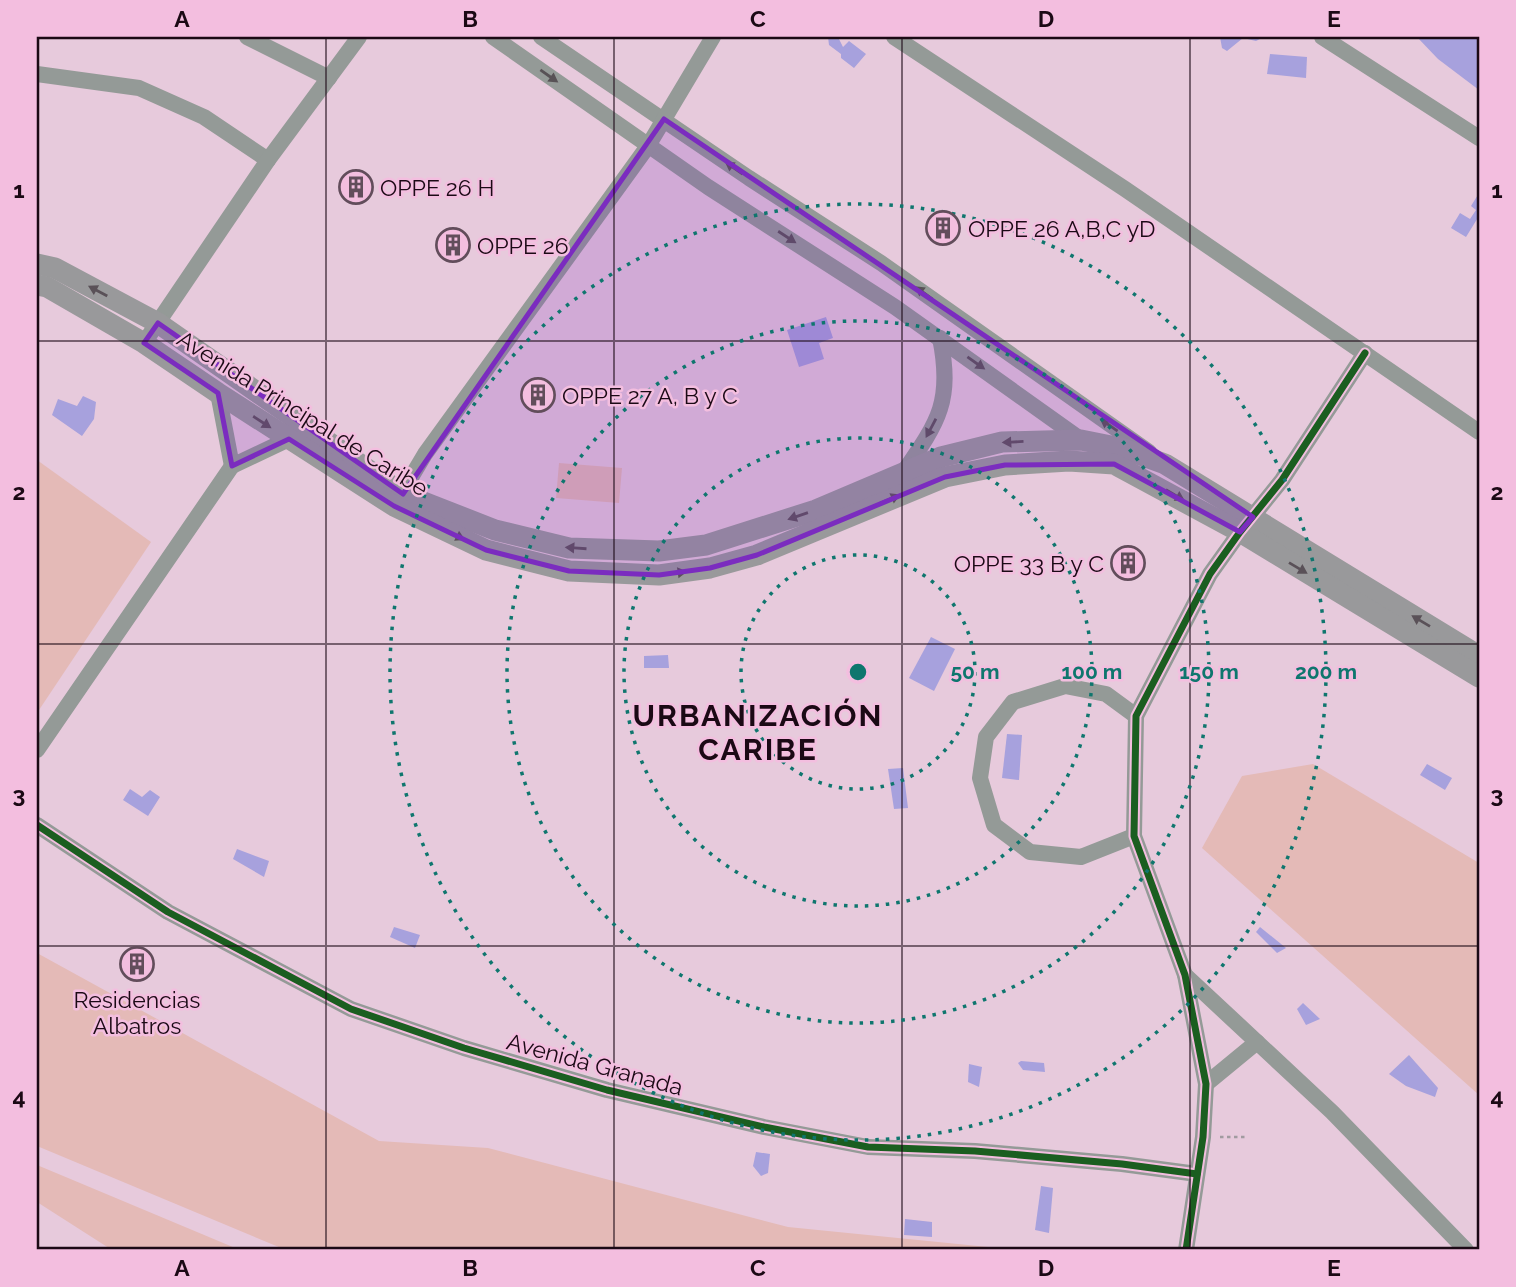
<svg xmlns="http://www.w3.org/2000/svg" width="1516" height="1287" font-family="Raleway,sans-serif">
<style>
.green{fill:#e4bab7}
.water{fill:#a7a1dd}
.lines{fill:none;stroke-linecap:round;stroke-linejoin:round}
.path{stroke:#a19ba0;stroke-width:2.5;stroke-dasharray:3.5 3.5;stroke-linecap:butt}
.minor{stroke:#949a97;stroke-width:16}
.major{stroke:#99999b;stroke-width:21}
.cycleway-casing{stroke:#f3bedf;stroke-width:11}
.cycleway{stroke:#1b5e20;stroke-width:7}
.oneway{fill:#585256}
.oneway2{fill:#5a5158}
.marked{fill:#7b2cbf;fill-opacity:0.2;stroke:#7b2cbf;stroke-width:5;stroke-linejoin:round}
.grid{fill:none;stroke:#1b0915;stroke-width:2;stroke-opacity:0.55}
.ring{fill:none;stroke:#0f766e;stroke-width:3.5;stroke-dasharray:3.5 7}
.labels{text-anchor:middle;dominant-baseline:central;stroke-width:5;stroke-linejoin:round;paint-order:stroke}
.poi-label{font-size:23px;fill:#1b0915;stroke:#f3bedf;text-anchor:start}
.street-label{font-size:23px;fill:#1b0915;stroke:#f3bedf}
.district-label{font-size:30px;font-weight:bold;letter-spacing:2px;fill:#1b0915;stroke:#f3bedf}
.centre{fill:#0f766e;stroke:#f3bedf;stroke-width:3.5}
.ring-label{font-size:21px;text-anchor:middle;font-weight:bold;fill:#0f766e;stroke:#f3bedf;stroke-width:5;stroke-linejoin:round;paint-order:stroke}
.neatline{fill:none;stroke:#1b0915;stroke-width:2.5}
.grid-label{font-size:23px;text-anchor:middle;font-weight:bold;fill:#1b0915}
</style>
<rect width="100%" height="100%" fill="#e7cadc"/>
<g class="green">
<path d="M37 460 151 542 37 713Z"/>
<path d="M559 463 622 468 619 503 556 498Z"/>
<path d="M1313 764 1479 863V1095L1202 848 1242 776Z"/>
<path d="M37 953 379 1141 488 1148 788 1227 1018 1250H286L37 1146Z"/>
<path d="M37 1165 240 1250H112L37 1202Z"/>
</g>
<g class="water">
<path d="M828 37H838L843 47 849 41 866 54 854 68 841 58V54L829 45Z"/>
<path d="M1220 37H1264L1256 41 1243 38 1227 51 1222 48Z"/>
<path d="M1417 37H1479V90L1438 59Z"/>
<path d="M1270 54 1307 57 1306 78 1267 74Z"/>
<path d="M1479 193V216L1466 237 1451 228 1460 213 1470 219 1476 210 1471 206Z"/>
<path d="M826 317 833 338 819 343 824 359 799 367 787 330Z"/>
<path d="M83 396 96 402 94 419 82 436 52 415 58 399 77 406Z"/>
<path d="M931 637 955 649 934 691 909 678Z"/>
<path d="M668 655 669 668H644V656Z"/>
<path d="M1007 734 1022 735 1019 780 1002 778Z"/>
<path d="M1427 764 1452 778 1445 790 1420 775Z"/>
<path d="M903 768 908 808 894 809 888 769Z"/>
<path d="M130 789 142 797 150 790 160 797 148 816 123 800Z"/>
<path d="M237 849 269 861 264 877 233 859Z"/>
<path d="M394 927 420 935 415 948 390 937Z"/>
<path d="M1260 927 1286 948 1277 953 1256 932Z"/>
<path d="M1303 1003 1320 1019 1306 1025 1297 1009Z"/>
<path d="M1409 1055 1438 1088 1435 1097 1406 1086 1389 1074Z"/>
<path d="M1021 1061 1044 1063 1045 1072 1023 1070 1018 1063Z"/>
<path d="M969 1064 982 1067 979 1087 968 1082Z"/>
<path d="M756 1152 770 1154 768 1173 761 1176 753 1166Z"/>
<path d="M1041 1186 1053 1188 1049 1233 1035 1230Z"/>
<path d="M905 1219 932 1222V1237L904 1235Z"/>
</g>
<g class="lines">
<path class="path" d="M1220 1137H1245"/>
<g class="minor">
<path d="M247 37 329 78"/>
<path d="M493 37 708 187 895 307 1083 441"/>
<path d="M541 37 749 178 881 263 1149 452"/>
<path d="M894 37 1125 189 1479 432"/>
<path d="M1322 37 1479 138"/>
<path d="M37 74 139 88 204 117 268 160"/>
<path d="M144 343 268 160 359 37"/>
<path d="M218 393 232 466 289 439"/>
<path d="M903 473C938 422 953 402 940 338"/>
<path d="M397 501 425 454 648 146 713 37"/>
<path d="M37 750 232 466"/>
<path d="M37 825 168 912 351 1009 464 1048 607 1090 764 1127 868 1147 975 1151 1122 1164 1197 1174"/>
<path d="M1134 836 1081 857 1030 852 994 825 980 778 986 737 1013 702 1065 686 1106 694 1136 716"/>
<path d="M1185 975 1332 1112 1466 1250"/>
<path d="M1206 1084 1257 1042"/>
<path d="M1186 1250 1203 1137 1206 1084 1185 975 1134 836 1136 716 1210 574 1240 532 1282 480 1365 353"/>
</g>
<g class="major">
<path d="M37 264 55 268 158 323 403 494 495 530 569 548 659 551 706 545 816 510 941 457 1002 442 1081 440 1121 448 1165 464 1479 656"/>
<path d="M37 285 47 287 144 343 218 393 394 506 486 550 569 571 659 575 710 568 757 555 945 477 1005 465 1069 461 1114 464 1240 532 1479 677"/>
</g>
<g class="cycleway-casing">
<g id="cycleway">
<path d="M37 825 168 912 351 1009 464 1048 607 1090 764 1127 868 1147 975 1151 1122 1164 1197 1174"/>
<path d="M1186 1250 1203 1137 1206 1084 1185 975 1134 836 1136 716 1210 574 1240 532 1282 480 1365 353"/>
</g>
</g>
<use href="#cycleway" class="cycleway"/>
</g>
<defs><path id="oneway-solid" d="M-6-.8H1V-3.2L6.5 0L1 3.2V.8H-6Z" transform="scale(1.75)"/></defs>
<g class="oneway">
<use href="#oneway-solid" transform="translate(549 76) rotate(35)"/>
<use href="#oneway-solid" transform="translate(734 168) rotate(-145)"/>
<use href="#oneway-solid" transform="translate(787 237) rotate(33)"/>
<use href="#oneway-solid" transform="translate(924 293) rotate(-144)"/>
<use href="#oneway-solid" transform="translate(976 363) rotate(35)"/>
<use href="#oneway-solid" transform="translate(1109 425) rotate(-145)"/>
<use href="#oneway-solid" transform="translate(931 428) rotate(118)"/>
</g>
<g class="oneway2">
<use href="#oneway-solid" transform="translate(98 291) rotate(-152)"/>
<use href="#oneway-solid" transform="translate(262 422) rotate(33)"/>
<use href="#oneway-solid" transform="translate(1013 442) rotate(177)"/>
<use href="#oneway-solid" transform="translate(1175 495) rotate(30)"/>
<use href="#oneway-solid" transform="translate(890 499) rotate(-23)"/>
<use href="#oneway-solid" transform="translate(798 516) rotate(161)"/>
<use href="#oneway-solid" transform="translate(455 535) rotate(26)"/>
<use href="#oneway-solid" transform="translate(576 548) rotate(-176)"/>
<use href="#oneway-solid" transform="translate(1298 568) rotate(31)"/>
<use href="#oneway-solid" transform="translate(676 573) rotate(-8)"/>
<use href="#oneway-solid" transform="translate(1421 621) rotate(-149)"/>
</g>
<path class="marked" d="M664 119 1253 517 1240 532 1114 464 1005 465 945 477 757 555 710 568 659 575 569 571 486 550 394 506 289 439 232 466 218 393 144 343 158 323 403 494Z"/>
<path class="grid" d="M326 37V1250M614 37V1250M902 37V1250M1190 37V1250M37 341H1479M37 644H1479M37 946H1479"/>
<g class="ring">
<circle cx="858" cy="672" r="117"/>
<circle cx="858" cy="672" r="234"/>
<circle cx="858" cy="672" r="351"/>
<circle cx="858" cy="672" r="468"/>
</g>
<defs>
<g id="building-ring" transform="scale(1.75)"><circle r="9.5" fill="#f3bedf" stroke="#624d5b" stroke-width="1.5"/><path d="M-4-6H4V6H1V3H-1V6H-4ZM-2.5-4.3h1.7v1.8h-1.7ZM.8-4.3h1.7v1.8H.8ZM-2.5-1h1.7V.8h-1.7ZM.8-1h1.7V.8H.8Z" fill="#624d5b"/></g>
</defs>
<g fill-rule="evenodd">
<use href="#building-ring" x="356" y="187"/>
<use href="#building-ring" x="943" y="228"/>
<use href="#building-ring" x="453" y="245"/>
<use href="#building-ring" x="538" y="395"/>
<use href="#building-ring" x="1128" y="563"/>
<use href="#building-ring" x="137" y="964"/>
</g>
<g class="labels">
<g class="poi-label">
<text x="380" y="187">OPPE 26 H</text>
<text x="968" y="228">OPPE 26 A,B,C yD</text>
<text x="477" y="245">OPPE 26</text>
<text x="562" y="395">OPPE 27 A, B y C</text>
<text x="1104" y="563" text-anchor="end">OPPE 33 B y C</text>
<text x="137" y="999" text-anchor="middle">Residencias<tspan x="137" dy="26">Albatros</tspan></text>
</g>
<g class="street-label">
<text transform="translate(303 413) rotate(32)">Avenida Principal de Caribe</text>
<text transform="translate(595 1064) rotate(15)">Avenida Granada</text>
</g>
<g class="district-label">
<text x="758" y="715">URBANIZACIÓN<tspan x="758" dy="34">CARIBE</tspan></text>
</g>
</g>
<circle cx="858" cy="672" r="10" class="centre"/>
<g class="ring-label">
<text x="975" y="679">50 m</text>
<text x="1092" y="679">100 m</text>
<text x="1209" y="679">150 m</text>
<text x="1326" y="679">200 m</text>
</g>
<rect width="1516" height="1287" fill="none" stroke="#f3bedf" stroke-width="77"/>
<rect x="38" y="38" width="1440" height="1210" class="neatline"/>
<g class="grid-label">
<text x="182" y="27">A</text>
<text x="470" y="27">B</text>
<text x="758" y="27">C</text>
<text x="1046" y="27">D</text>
<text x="1334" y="27">E</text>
<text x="19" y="198">1</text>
<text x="1497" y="198">1</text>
<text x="19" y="500">2</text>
<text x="1497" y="500">2</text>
<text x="19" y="803">3</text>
<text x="1497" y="803">3</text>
<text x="19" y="1105">4</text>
<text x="1497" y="1105">4</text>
<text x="182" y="1276">A</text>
<text x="470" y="1276">B</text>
<text x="758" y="1276">C</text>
<text x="1046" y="1276">D</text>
<text x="1334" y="1276">E</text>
</g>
</svg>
